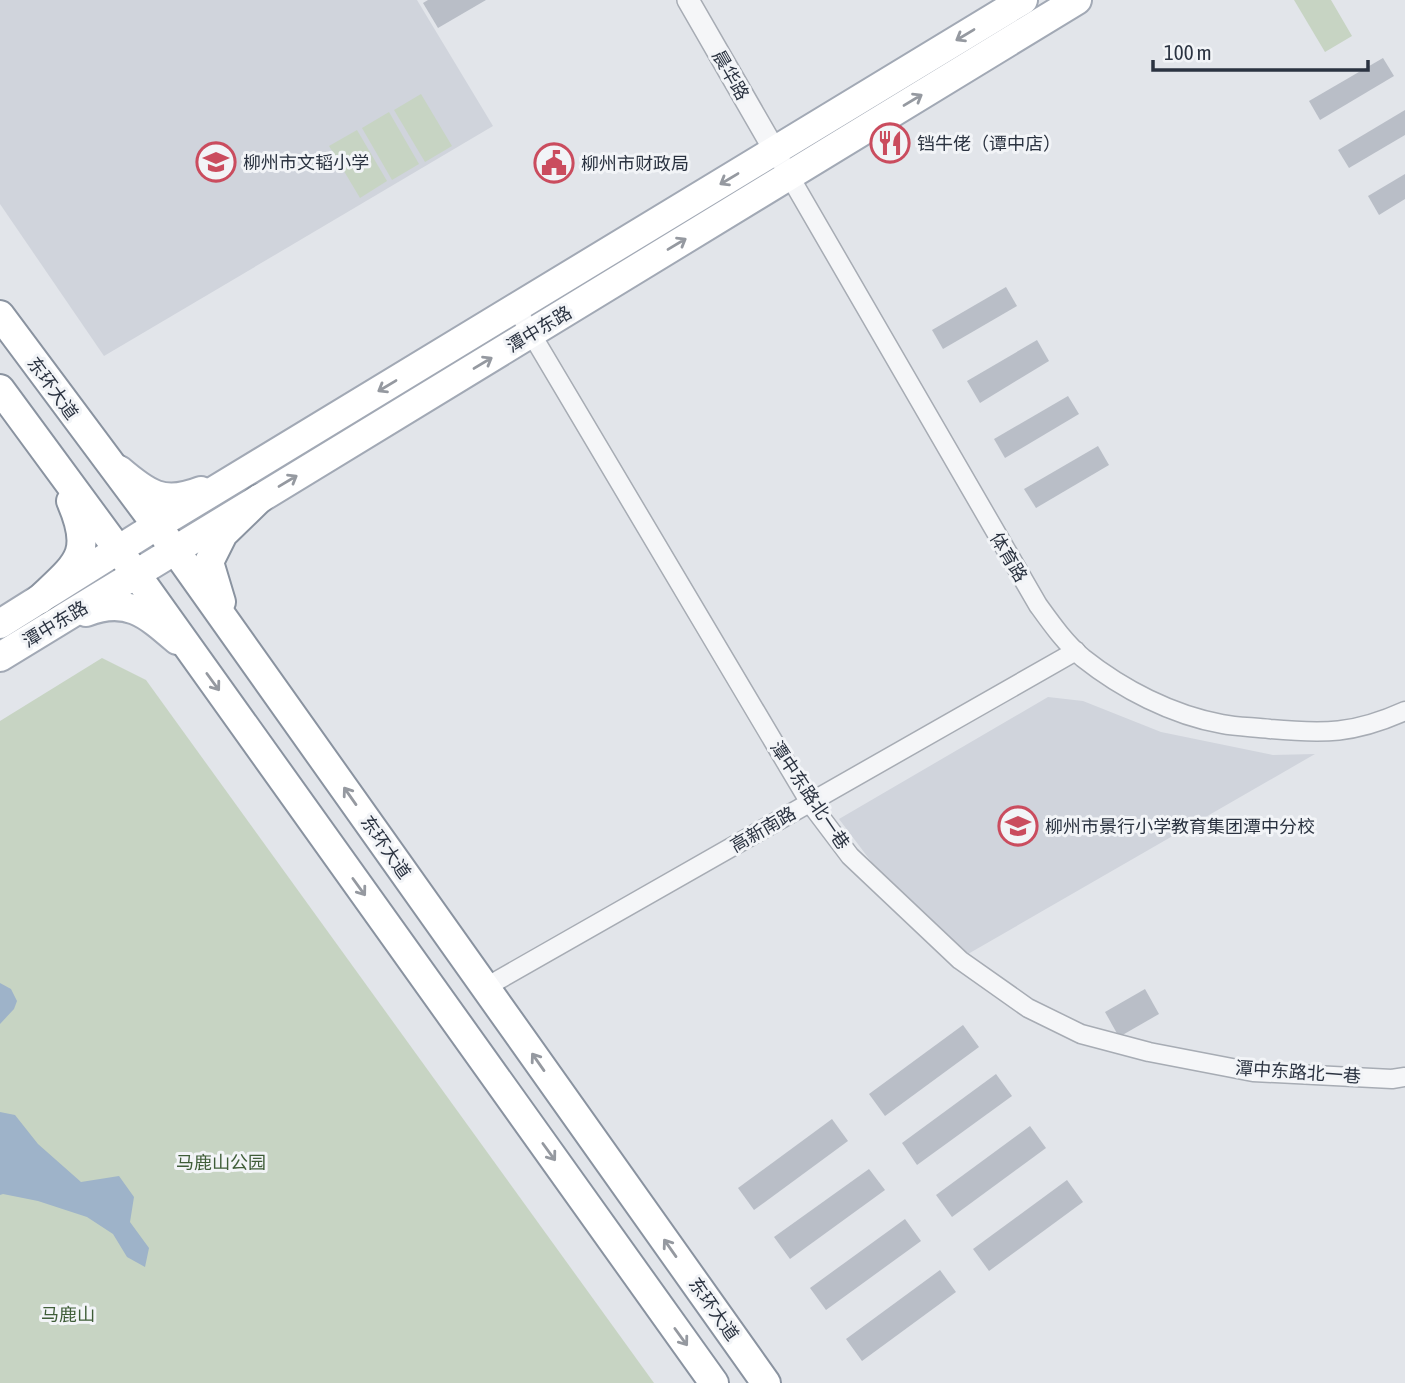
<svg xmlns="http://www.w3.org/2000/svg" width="1405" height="1383" font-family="'Asap Condensed','Noto Sans SC',sans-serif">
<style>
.built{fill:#d0d4dc}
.green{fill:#c7d4c3}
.water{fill:#9eb3c9}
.building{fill:#b9bec7}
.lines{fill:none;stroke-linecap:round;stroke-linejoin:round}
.minor-casing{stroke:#a7acb4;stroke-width:21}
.tertiary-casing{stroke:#a7acb4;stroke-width:24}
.primary-casing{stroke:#a2a9b5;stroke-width:32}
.trunk-casing{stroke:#8a93a0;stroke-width:32}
.minor{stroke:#f5f6f8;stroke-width:18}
.tertiary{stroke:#f5f6f8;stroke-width:21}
.primary{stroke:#fff;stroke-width:28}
.trunk{stroke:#fff;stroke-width:28}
.oneway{stroke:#9599a0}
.labels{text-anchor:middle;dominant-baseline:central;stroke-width:6;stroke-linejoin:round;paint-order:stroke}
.street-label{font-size:18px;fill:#2b3341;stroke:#f2f4f7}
.poi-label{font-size:18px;fill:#2b3341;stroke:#f2f4f7;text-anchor:start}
.park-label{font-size:18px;fill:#3f5d38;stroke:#f2f4f7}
</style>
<rect width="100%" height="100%" fill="#e2e5ea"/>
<g class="built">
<path d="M0 0H417L493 126 104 356 0 204Z"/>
<path d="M1048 697 1083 701 1161 732 1273 755 1315 754 968 954 879 872 839 819Z"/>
</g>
<g class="green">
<path d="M1294 0H1331L1352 36 1325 52Z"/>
<path d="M421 94 452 146 425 162 394 110Z"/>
<path d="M389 112 419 164 392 180 362 128Z"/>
<path d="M357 130 387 181 360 198 329 146Z"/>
<path d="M102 658 146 680 654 1383H0V721Z"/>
</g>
<g class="water">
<path d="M0 983 11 989 17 1001 14 1009 0 1024Z"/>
<path d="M0 1112 15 1115 38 1144 81 1182 119 1176 134 1197 130 1222 149 1248 145 1267 127 1257 113 1234 87 1217 38 1201 3 1194 0 1195Z"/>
</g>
<g class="building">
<path d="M428 0H486L438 28 423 3Z"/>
<path d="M1383 58 1394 76 1320 120 1309 101Z"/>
<path d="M1405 110V135L1349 168 1338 150Z"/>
<path d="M1405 174V199L1379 215 1368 196Z"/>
<path d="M1006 287 1017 306 943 349 932 330Z"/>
<path d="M1037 340 1049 361 980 403 967 381Z"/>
<path d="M1068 396 1079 414 1005 458 994 439Z"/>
<path d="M1098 446 1109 465 1036 508 1024 489Z"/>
<path d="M1145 989 1159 1014 1119 1037 1105 1012Z"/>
<path d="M963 1025 979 1047 885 1116 869 1094Z"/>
<path d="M996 1074 1012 1096 917 1165 902 1143Z"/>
<path d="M832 1119 848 1141 754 1210 738 1188Z"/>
<path d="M1030 1126 1046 1148 952 1217 936 1195Z"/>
<path d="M869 1169 885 1190 790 1259 774 1237Z"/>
<path d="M1067 1180 1083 1202 989 1271 973 1249Z"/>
<path d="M905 1219 921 1241 826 1310 810 1288Z"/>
<path d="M940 1270 956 1292 862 1361 846 1339Z"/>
</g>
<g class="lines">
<g class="minor-casing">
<g id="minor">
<path d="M775 151 1038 605C1051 623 1065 643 1083 658 1122 689 1172 715 1222 724 1237 727 1254 727 1270 729 1324 734 1354 734 1405 711"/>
<path d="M516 308 810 803 850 856 960 960 1028 1008 1081 1034 1149 1052 1253 1072 1392 1079 1405 1077"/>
<path d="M486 987 1076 651"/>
</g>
</g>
<g class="tertiary-casing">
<path id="tertiary" d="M688 0 775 151"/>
</g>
<g class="primary-casing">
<g id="primary">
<path d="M119 470C147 494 163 506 201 491"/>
<path d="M86 612C127 596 147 614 177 640"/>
<path d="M0 624 156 526 1023 0"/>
<path d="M0 657 1077 0"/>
</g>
</g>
<g class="trunk-casing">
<g id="trunk">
<path d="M0 315 175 550 766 1383"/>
<path d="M0 389 136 574 714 1383"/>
<path d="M40 599C78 563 94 554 71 501"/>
<path d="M221 602 209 562 223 534 259 499"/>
</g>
</g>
<use href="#minor" class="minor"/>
<use href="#tertiary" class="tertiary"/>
<use href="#primary" class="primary"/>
<use href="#trunk" class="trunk"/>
</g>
<defs><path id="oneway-shaft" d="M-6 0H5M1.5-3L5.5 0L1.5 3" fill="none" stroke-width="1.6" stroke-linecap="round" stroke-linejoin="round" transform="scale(1.75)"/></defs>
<g class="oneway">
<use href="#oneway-shaft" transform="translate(965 35) rotate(149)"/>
<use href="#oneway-shaft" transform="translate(913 100) rotate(-31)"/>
<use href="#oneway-shaft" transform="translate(729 179) rotate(149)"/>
<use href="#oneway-shaft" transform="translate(677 244) rotate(-31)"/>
<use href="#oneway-shaft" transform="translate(483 363) rotate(-31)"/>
<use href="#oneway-shaft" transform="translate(387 386) rotate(149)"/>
<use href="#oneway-shaft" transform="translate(288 481) rotate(-31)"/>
<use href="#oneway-shaft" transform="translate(213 682) rotate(54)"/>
<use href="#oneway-shaft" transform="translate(350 796) rotate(-125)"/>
<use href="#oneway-shaft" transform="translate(359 887) rotate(54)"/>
<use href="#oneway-shaft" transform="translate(538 1062) rotate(-125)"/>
<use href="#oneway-shaft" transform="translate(549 1152) rotate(54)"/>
<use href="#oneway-shaft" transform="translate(670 1248) rotate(-125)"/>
<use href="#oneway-shaft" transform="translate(681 1337) rotate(54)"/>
</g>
<defs>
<g id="restaurant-ring" transform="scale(2.0125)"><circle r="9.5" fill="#f2f4f7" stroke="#ca4c5e" stroke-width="1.5"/><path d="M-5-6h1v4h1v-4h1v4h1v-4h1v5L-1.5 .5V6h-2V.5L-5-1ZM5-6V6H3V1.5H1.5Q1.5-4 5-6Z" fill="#ca4c5e"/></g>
<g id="school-ring" transform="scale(2.0125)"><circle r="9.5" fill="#f2f4f7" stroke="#ca4c5e" stroke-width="1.5"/><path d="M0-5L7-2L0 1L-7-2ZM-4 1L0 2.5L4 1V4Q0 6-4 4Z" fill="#ca4c5e"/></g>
<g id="civic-ring" transform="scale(2.0125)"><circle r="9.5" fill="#f2f4f7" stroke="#ca4c5e" stroke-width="1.5"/><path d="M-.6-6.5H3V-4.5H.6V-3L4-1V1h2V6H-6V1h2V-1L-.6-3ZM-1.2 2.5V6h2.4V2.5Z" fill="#ca4c5e"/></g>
</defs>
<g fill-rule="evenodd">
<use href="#restaurant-ring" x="890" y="143"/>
<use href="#school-ring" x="216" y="162"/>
<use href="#civic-ring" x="554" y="163"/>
<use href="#school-ring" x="1018" y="826"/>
</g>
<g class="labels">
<g class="street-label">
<text transform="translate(731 75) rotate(60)">晨华路</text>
<text transform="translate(539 329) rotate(-31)">潭中东路</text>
<text transform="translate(53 388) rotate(54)">东环大道</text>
<text transform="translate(1009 557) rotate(59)">体育路</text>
<text transform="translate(55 624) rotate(-31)">潭中东路</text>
<text transform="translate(810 795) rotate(56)">潭中东路北一巷</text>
<text transform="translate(763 829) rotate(-30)">高新南路</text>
<text transform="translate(386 847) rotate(55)">东环大道</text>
<text transform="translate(1298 1072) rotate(4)">潭中东路北一巷</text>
<text transform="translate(714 1309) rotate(55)">东环大道</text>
</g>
<g class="poi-label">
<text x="917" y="143">铛牛佬（谭中店）</text>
<text x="243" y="162">柳州市文韬小学</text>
<text x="581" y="163">柳州市财政局</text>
<text x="1045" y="826">柳州市景行小学教育集团潭中分校</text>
</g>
<g class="park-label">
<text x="221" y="1162">马鹿山公园</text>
<text x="68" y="1314">马鹿山</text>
</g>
</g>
<path d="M1153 60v10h215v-10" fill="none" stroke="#2b3341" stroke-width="3.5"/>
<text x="1164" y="60" font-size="21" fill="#2b3341" stroke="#f2f4f7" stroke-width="5" paint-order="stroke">100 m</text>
</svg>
